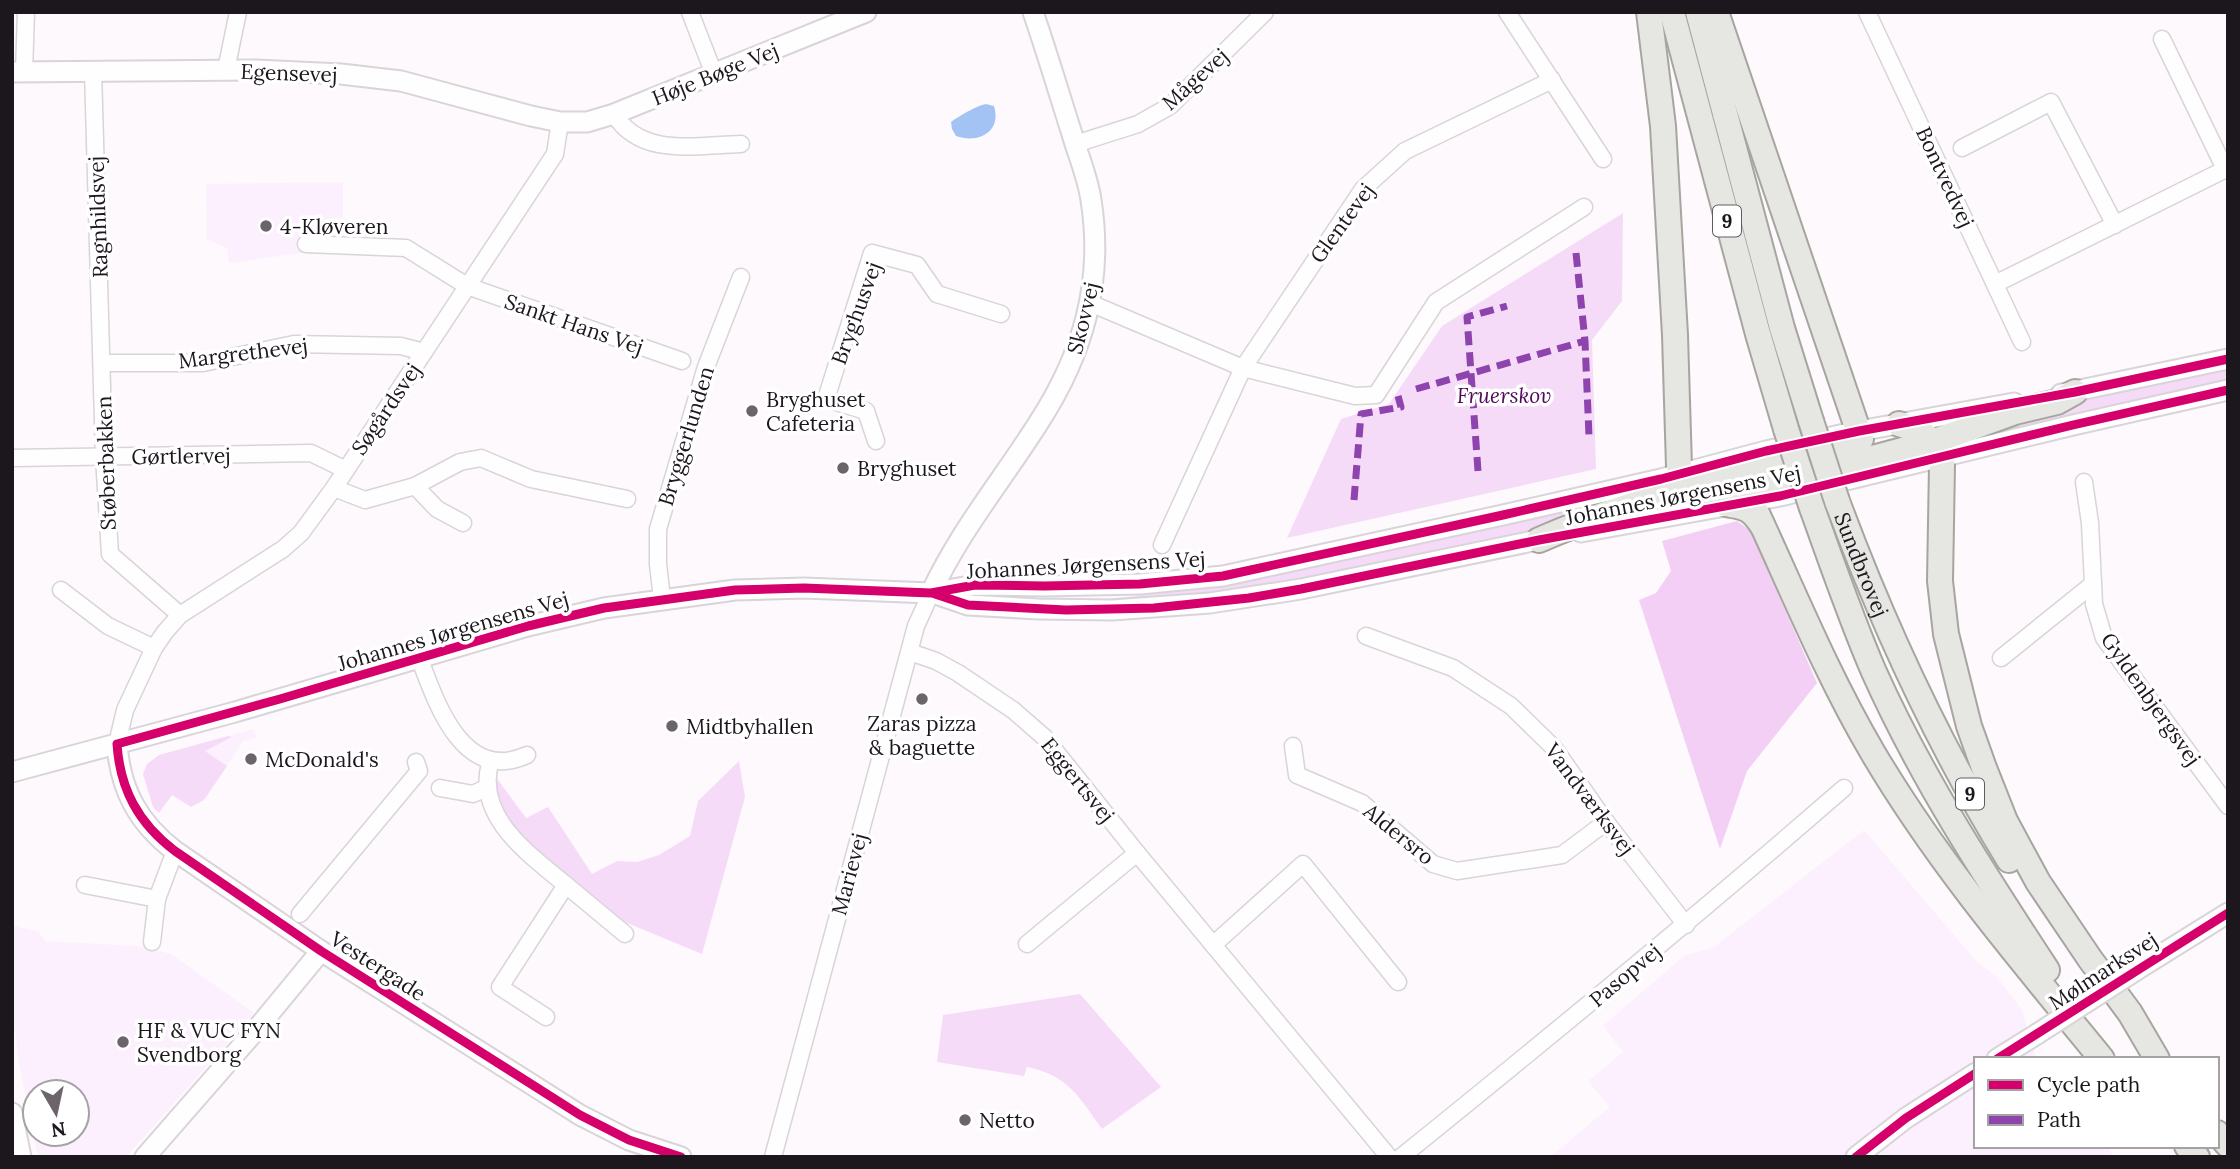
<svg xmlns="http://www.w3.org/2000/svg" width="2240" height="1169" font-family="Lora,serif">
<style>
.built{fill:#fdf0fe;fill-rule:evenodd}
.green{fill:#f6dbf8}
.forest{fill:#f3cff5}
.water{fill:#a3c3f5}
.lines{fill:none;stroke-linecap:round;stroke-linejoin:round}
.minor-casing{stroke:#d9d4d9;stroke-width:19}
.tertiary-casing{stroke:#d9d4d9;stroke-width:23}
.primary-casing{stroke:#a7a59f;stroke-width:28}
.minor{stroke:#fffeff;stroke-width:16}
.tertiary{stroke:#fffeff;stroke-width:19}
.primary{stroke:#e6e6e2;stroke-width:24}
.tertiary-bridge-casing{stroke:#d9d4d9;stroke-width:23;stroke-linecap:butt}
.primary-bridge-casing{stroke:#a7a59f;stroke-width:28;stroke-linecap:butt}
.tertiary-bridge{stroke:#fffeff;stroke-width:19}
.primary-bridge{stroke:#e6e6e2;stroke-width:24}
.quiet{stroke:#8e44ad;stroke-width:7;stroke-dasharray:14 7;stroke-linecap:butt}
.cycleway-casing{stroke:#fff;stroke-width:13}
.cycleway{stroke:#d6006c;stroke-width:9}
.poi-dot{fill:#6b656b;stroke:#fff;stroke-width:2.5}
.labels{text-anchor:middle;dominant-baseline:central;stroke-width:7;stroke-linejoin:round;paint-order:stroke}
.shield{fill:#fff;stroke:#605c61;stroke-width:2}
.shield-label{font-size:19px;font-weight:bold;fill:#1c161d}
.street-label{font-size:21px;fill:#1c161d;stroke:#fff}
.poi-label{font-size:21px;fill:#1c161d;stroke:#fff;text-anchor:start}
.park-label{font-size:21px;font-style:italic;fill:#53075a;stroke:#fff}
</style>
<rect width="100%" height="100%" fill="#fdf9fd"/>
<g class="built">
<path d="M343 182V218L326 219 325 233H300L301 253 229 263 227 248 207 239 206 184Z"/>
<path d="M254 729 257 738 243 741 227 766 205 751 231 737 228 736Z"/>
<path d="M1864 830 1977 962 1997 977 2022 1010 2036 1059H1976V1146H2106L2115 1157H1550L1610 1107 1588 1081 1623 1052 1603 1026 1684 956 1714 947Z"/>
<path d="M12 926 38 931 45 941 138 946 171 954 254 1013 126 1157H38L19 1063 12 1008ZM35 1092H77V1134H35Z"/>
</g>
<g class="green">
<path d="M1623 213 1622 301 1592 340 1596 469 1287 538 1341 419 1389 404 1442 326Z"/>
<path d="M2228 368V379L2217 382 2095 409 1957 444 2075 401Z"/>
<path d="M1670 486 1537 531 1311 579 1228 593 1108 601 1107 599C1207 589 1303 569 1400 548 1490 528 1580 507 1670 486Z"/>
<path d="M228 736 232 737 205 751 227 766 204 800 191 807 172 795 159 813 153 807 143 774 147 764 159 755Z"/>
<path d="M739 761 745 797 702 954 620 920 526 846 498 803 495 776 526 818 548 807 592 874 617 861 637 862 659 855 690 836 698 801Z"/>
<path d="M1080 994 1161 1087 1102 1129C1079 1097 1068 1075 1027 1067L1024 1076 937 1062 943 1015Z"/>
</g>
<path class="forest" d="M1737 521 1751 531 1817 683 1747 771 1720 849 1639 600 1656 593 1671 571 1662 541Z"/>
<path class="water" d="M986 104 994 106C1002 132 978 144 956 136L952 129 951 122C959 116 976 106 986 104Z"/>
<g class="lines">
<g class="minor-casing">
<g id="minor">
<path d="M690 12 714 74"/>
<path d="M1507 12 1603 159"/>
<path d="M1867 12 2022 342"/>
<path d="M2162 39 2225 169"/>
<path d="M226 70 238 12"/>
<path d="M93 71 104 457 110 554 180 615"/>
<path d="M24 72 26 12"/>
<path d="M614 114C641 158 696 145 741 144"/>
<path d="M1075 144 1138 124 1170 106 1265 12"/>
<path d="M1962 148 2051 102 2115 225"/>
<path d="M306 244 406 248 467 286 682 361"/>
<path d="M1995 284 2228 168"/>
<path d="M1090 303 1243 368 1355 396 1376 395 1436 302 1584 207"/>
<path d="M102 363H203L294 344 401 346 424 352"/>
<path d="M876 441 866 411 826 399 872 253 917 265 937 294 1001 314"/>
<path d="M12 458 311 453 346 470"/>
<path d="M2084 482 2090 523 2094 604 2104 638 2228 806"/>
<path d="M415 486 437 509 463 523"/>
<path d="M334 488 365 500 415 486 460 462 481 458 531 479 627 499"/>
<path d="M1162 545 1243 368 1363 189 1405 151 1552 80"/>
<path d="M61 590 108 626 154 648"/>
<path d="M662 599 658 564V529L706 367 741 277"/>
<path d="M1366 636 1453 668 1511 706 1554 748 1606 822 1686 925"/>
<path d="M910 652 936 661 958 673 1013 710 1044 737 1137 853 1389 1157"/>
<path d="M419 657C436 703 463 784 527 755"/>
<path d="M2001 658 2093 584"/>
<path d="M117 744 125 710 154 648 165 632 180 615 283 549 301 533 334 488 555 154 560 122"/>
<path d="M1293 746 1297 775 1362 803 1433 864 1457 871 1562 855 1606 822"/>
<path d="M491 760C473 816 529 854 566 885L500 987 546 1017"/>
<path d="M440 788 473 794 488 787"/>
<path d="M85 885 157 899"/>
<path d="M566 885 625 934"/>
<path d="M300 914 419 771 416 762"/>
<path d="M152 942 157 899 175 851"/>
<path d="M1027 944 1137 853"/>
<path d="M1213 945 1303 864 1398 982"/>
<path d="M773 1157 916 626 931 593"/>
<path d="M1401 1157C1551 1036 1699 914 1844 788"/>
</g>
</g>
<g class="tertiary-casing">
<g id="tertiary">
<path d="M12 72 256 70 341 74 401 81 531 116 560 122H587L614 114 866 12"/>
<path d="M2061 394 2228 359"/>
<path d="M1581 532 1780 496 2073 425 2228 390"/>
<path d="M931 593C959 532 1003 479 1039 422 1083 354 1104 282 1091 200 1088 178 1078 155 1072 134 1059 93 1047 53 1033 12"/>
<path d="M936 594 968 605 1038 609 1112 610 1210 603 1301 589 1552 537"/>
<path d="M117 744C120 789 138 823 175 851L321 951 580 1115 629 1140 681 1157"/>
<path d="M12 772 235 712 528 626 604 608 735 590 804 588 931 593 975 585 1044 586 1140 584 1223 576 1503 515 1661 479 1766 451 1859 431 2014 403"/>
<path d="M2138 969 2228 913"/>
<path d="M1997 1059 2037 1034"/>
<path d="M12 1113 21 1157"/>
<path d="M145 1157 255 1031 321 951"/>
<path d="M1856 1157 1906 1118 1976 1073"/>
</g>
</g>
<g class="primary-casing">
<g id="primary">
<path d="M1649 12 1663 126 1675 335 1679 467C1688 490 1707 500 1731 505 1738 506 1745 507 1751 512 1756 516 1759 521 1762 525"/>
<path d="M1672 12 1758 334 1786 429"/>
<path d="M1698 12 1782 328 1811 421"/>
<path d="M1716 12 1861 439C1857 451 1840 452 1829 454"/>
<path d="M2075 392 2057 402 2015 412 1932 442 1850 464 1768 481 1755 486 1752 490 1755 509C1793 591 1827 675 1873 753 1938 863 2021 960 2102 1059"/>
<path d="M1899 424 1915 429 1926 436 1932 442 1942 465 1940 581 1946 634 1969 726 1984 768 2005 821 2038 882 2090 959 2130 1013 2157 1059"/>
<path id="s1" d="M1837 501C1884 628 1938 744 2009 860"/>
<path d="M1812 508C1832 563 1851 619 1874 672 1921 777 1984 874 2047 970"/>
<path d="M1539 540C1612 508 1699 484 1776 466"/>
<path d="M2217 1133 2228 1145"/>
<path d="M2187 1146 2197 1157"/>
</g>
</g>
<use href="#minor" class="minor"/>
<use href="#tertiary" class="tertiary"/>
<use href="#primary" class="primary"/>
<g class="tertiary-bridge-casing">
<path id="tertiary-bridge" d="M2037 1034 2138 969"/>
</g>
<g class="primary-bridge-casing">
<g id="primary-bridge">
<path d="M1811 421 1837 501"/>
<path d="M1786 429 1812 508"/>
</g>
</g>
<use href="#tertiary-bridge" class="tertiary-bridge"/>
<use href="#primary-bridge" class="primary-bridge"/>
<g class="quiet">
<path d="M1576 253 1585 341 1589 436"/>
<path d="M1416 389 1585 341"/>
<path d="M1478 471 1467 317 1507 306"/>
<path d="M1354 500 1361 414 1401 407 1398 396"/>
</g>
<g class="cycleway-casing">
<g id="cycleway">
<path d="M935 594 968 605 1066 610 1154 608 1249 598 1301 589 1539 540 1780 496 2073 425 2228 390"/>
<path d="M1997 1059 2228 913"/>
<path d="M681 1157 629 1140 580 1115 321 951 175 851C138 823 120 789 117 744L280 699 528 626 604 608 735 590 804 588 931 593 975 585 1044 586 1140 584 1223 576 1503 515 1661 479 1766 451 1859 431 2075 392 2228 359"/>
<path d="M1856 1157 1906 1118 1976 1073"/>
</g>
</g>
<use href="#cycleway" class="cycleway"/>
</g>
<g class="poi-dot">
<circle cx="266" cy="226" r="7"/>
<circle cx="752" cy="411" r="7"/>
<circle cx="843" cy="468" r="7"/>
<circle cx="922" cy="699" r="7"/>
<circle cx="672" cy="726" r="7"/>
<circle cx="251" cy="759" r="7"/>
<circle cx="123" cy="1042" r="7"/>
<circle cx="965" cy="1120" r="7"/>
</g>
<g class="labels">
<g class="shield">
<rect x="1713" y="205.5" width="28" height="31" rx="5"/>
<rect x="1956" y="778.5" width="28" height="31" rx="5"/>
</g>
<g class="shield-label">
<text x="1727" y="221">9</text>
<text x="1970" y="794">9</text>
</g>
<g class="street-label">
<text transform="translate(289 73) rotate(2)">Egensevej</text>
<text transform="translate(715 74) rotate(-22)">Høje Bøge Vej</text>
<text transform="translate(1195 79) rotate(-42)">Mågevej</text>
<text transform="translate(1945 177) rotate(65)">Bontvedvej</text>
<text transform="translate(98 217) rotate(-92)">Ragnhildsvej</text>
<text transform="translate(1342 223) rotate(-54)">Glentevej</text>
<text transform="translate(856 313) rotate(-70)">Bryghusvej</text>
<text transform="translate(1083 318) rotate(-76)">Skovvej</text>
<text transform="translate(574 324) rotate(19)">Sankt Hans Vej</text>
<text transform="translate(243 353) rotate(-7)">Margrethevej</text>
<text transform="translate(386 409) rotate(-56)">Søgårdsvej</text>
<text transform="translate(686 436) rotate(-73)">Bryggerlunden</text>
<text transform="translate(181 456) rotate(-1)">Gørtlervej</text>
<text transform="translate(106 463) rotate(-92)">Støberbakken</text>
<text transform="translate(1683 495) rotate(-11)">Johannes Jørgensens Vej</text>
<text transform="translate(1086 565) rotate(-3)">Johannes Jørgensens Vej</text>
<text stroke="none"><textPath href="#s1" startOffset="68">Sundbrovej</textPath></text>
<text transform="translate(453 631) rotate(-16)">Johannes Jørgensens Vej</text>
<text transform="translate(2151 699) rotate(55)">Gyldenbjergsvej</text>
<text transform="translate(1078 780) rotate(51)">Eggertsvej</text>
<text transform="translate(1590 799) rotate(53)">Vandværksvej</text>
<text transform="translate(1399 834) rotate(39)">Aldersro</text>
<text transform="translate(849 874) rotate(-75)">Marievej</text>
<text transform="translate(378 966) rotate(33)">Vestergade</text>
<text transform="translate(2103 971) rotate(-33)">Mølmarksvej</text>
<text transform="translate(1625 975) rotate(-40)">Pasopvej</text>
</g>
<g class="poi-label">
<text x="280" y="226">4-Kløveren</text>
<text x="766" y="399">Bryghuset<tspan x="766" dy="24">Cafeteria</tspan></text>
<text x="857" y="468">Bryghuset</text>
<text x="922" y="723" text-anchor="middle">Zaras pizza<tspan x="922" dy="24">&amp; baguette</tspan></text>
<text x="686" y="726">Midtbyhallen</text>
<text x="265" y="759">McDonald's</text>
<text x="137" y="1030">HF &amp; VUC FYN<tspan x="137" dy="24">Svendborg</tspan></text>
<text x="979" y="1120">Netto</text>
</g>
<g class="park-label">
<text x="1504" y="395">Fruerskov</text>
</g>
</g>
<rect width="2240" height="1169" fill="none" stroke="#1c161d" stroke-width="28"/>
<rect x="1974" y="1057" width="245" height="91" fill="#ffffff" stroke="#a4a2a5" stroke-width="2"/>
<rect x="1988" y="1080" width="35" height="10" fill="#d6006c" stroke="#a4a2a5" stroke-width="2"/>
<text x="2037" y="1092" font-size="21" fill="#1c161d">Cycle path</text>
<rect x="1988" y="1115" width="35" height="10" fill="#8e44ad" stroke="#a4a2a5" stroke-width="2"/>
<text x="2037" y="1127" font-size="21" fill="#1c161d">Path</text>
<g transform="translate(56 1113) rotate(171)"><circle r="33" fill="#ffffff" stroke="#a4a2a5" stroke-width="2"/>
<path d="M0-5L12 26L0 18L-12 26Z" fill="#6b656b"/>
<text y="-10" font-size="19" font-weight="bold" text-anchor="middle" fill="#1c161d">N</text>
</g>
</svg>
